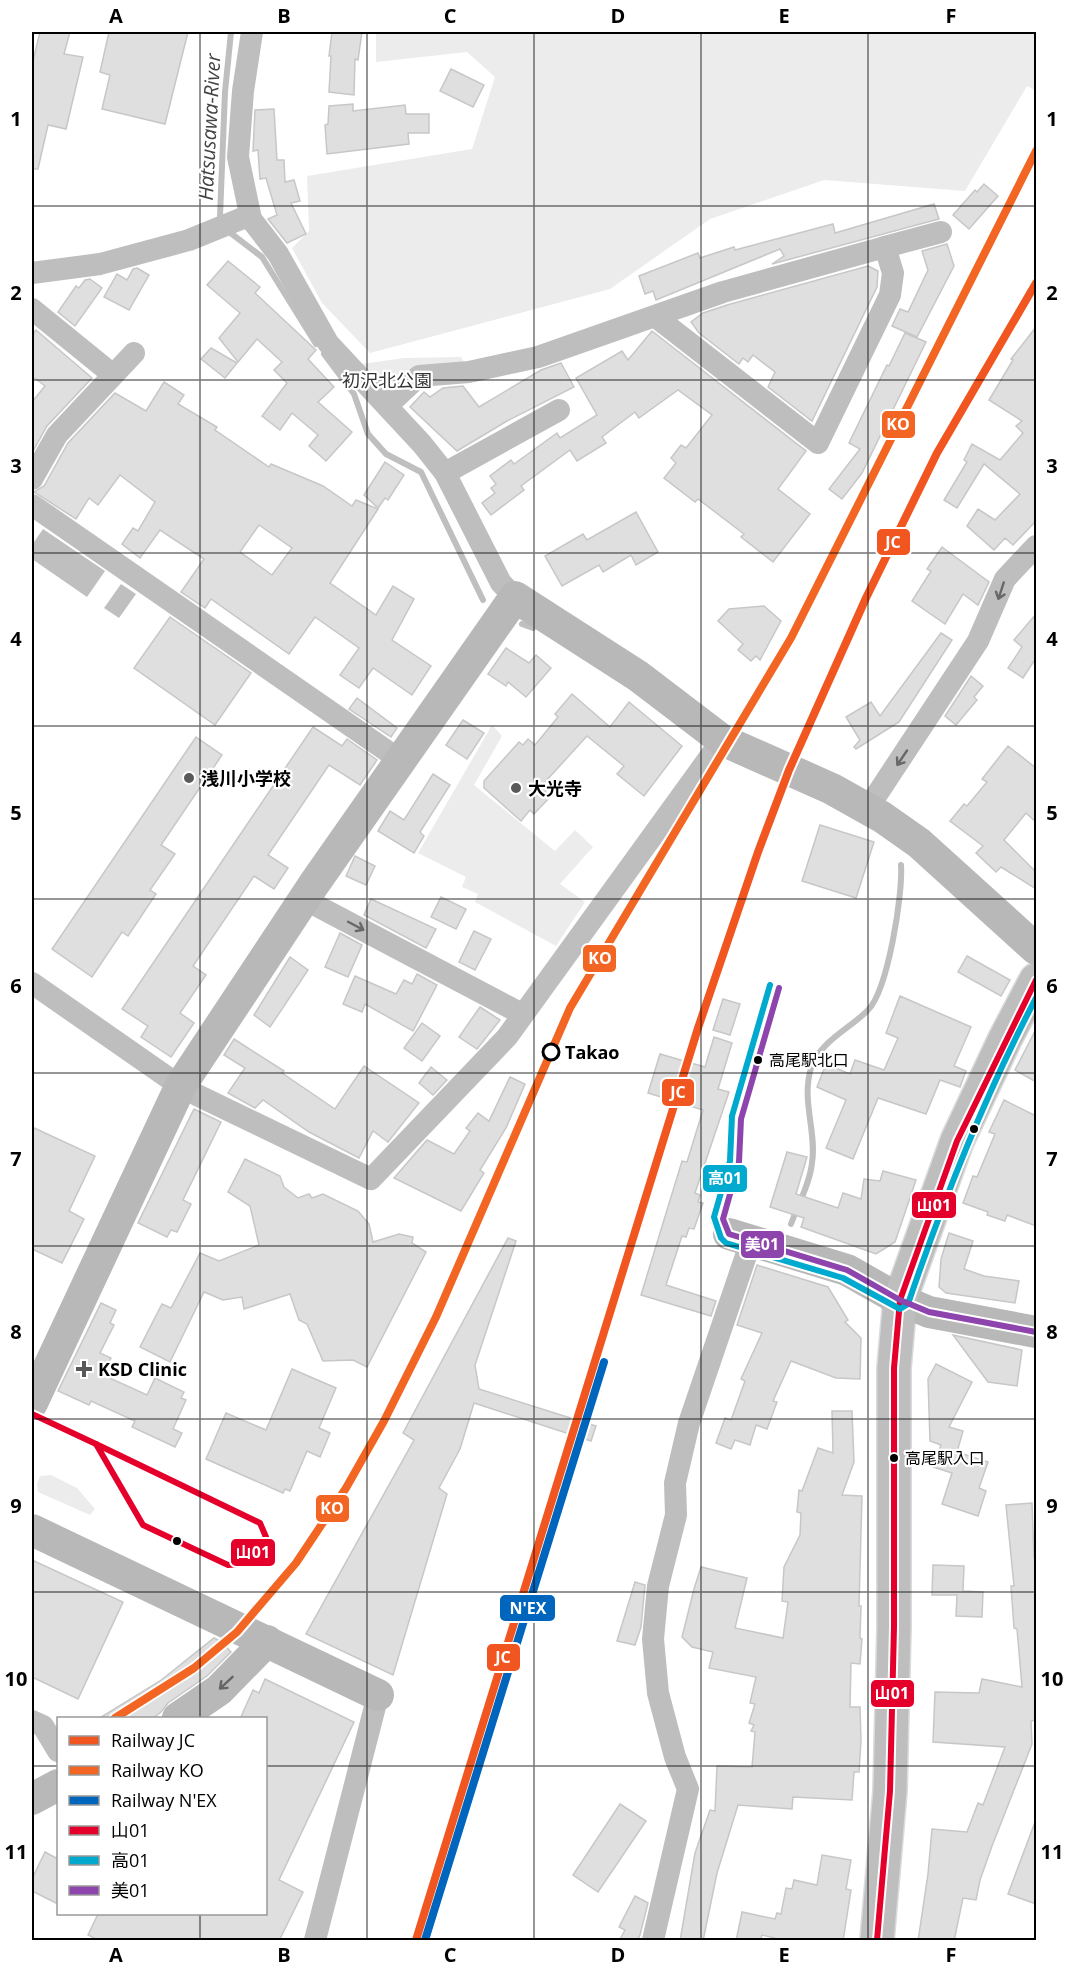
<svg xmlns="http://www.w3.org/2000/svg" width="1068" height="1972" font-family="'Open Sans','Noto Sans JP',sans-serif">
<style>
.green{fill:#ececec}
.water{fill:#bfbfbf}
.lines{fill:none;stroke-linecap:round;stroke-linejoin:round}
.stream{stroke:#bfbfbf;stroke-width:6}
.building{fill:#dfdfdf;stroke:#c7c7c7;stroke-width:1.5;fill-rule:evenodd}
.highway-casing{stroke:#dbdbdb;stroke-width:36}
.street{stroke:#bebebe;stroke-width:22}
.secondary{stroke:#b8b8b8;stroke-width:32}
.highway{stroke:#bebebe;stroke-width:33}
.bus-1-casing{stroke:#fff;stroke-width:10}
.bus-2-casing{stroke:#fff;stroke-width:10}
.bus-3-casing{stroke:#fff;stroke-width:10}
.bus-1{stroke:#e4002b;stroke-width:6}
.bus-2{stroke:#00a9ce;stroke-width:6}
.bus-3{stroke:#8e44ad;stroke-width:6}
.rail-1-casing{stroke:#fff;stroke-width:12}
.rail-2-casing{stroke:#fff;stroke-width:12}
.rail-3-casing{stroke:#fff;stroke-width:12}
.rail-1{stroke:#f15620;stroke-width:8}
.rail-2{stroke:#f26522;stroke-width:8}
.rail-3{stroke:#0065bd;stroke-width:8}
.oneway{stroke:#686868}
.oneway2{stroke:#656565}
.grid{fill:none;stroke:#000;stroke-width:1.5;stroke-opacity:0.55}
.poi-dot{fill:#595959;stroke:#fff;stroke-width:2}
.stop-dot{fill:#fff;stroke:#000;stroke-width:3}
.bus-dot{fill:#000;stroke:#fff;stroke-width:2}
.labels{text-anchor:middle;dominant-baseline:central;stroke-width:4.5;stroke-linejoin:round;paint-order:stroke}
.bus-label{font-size:16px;fill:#000;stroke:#fff;text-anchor:start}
.park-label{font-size:18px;fill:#333;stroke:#fff}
.poi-label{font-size:18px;font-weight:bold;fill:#000;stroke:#fff;text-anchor:start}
.stop-label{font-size:18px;font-weight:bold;fill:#000;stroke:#fff;text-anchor:start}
.water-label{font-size:20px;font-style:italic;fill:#444;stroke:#fff}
.line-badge{stroke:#fff;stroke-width:2}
.badge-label{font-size:16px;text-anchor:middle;font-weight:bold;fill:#fff}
.neatline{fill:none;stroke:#000;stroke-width:2}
.grid-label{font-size:20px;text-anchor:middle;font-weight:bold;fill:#000}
</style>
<rect width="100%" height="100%" fill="#fff"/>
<g class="green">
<path d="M376 32H1036V91L1027 86 965 191 824 180 710 219 610 289 370 353 322 303 292 248 309 231 307 176 472 149 495 77 467 52 376 62Z"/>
<path d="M461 357 469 372 419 376 387 406 348 366 404 358Z"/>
<path d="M492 725 502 736 474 785 555 851 575 830 593 847 560 884 585 902 556 946 475 902 478 894 462 887 466 877 418 853Z"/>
<path d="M51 1475 77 1488 95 1509 90 1515 38 1492 37 1484 40 1476Z"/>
</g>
<g class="water">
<path d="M43 529 105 571 87 597 32 559V545Z"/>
<path d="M121 584 136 594 119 618 104 608Z"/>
</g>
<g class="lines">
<g class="stream">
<path d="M223 222 220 216 225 92 231 32"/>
<path d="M228 231 262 257 316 344"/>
<path d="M324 354 354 394 368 434 386 454 421 472 483 600"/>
<path d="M522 624 533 628"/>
<path d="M791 1224C798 1205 810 1183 812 1163 817 1132 801 1101 811 1068 819 1042 851 1028 868 1010 888 990 903 894 901 865"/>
</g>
</g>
<g class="building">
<path d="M40 32H70L64 54 83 57 66 129 48 125 38 169H32V65Z"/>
<path d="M109 32H188L165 124 102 109 110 75 100 72Z"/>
<path d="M332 32H362L358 60 355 59 354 95 329 92 331 56H329Z"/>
<path d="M451 69 484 85 473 107 440 91Z"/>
<path d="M353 104V111L405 105 406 114H429V133H408L409 144 327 154 325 125 328 124 329 106Z"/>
<path d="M274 109 277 160H284L285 182 294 180 300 201 291 203 306 234 287 243 268 219 277 215 266 178 260 179 258 150 253 151 255 110Z"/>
<path d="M984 184 998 196 969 229 953 215 975 190 977 192Z"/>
<path d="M934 204 939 219 772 264 784 256 780 249 656 300 653 291 645 294 639 276 698 253 700 258 734 247 735 250 833 224 835 233Z"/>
<path d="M947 244 954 266 917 337 892 326 900 309 908 312 928 270 922 251Z"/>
<path d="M228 261 260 287 255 293 316 350 308 359 334 387 318 402 352 432 326 461 309 446 318 435 292 413 280 430 262 416 287 383 274 370 282 362 257 339 238 362 219 338 240 313 207 285Z"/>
<path d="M868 266 878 271 877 287 812 421 768 387 775 372 753 355 748 362 743 358 739 364 699 333 691 322 703 313 727 305Z"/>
<path d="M137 268 149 275 129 310 104 297 117 274 127 280 133 269Z"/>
<path d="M90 279 102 288 75 326 58 312 76 286 79 288 85 280Z"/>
<path d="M1036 327V521L1013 545 1005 538 994 550 967 526 978 509 995 520 1020 494 984 464 957 508 944 500 967 462 964 460 972 444 1000 460 1023 433 1016 426 1022 421 989 400 1013 360 1011 359Z"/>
<path d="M36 330 92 378 47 426 32 453V402L45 386 32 376V335Z"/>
<path d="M652 331 806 451 778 489 810 514 773 562 741 537 744 534 698 499 695 502 664 478 676 463 671 458 681 445 686 448 712 415 678 390 639 418 635 412 602 437 606 443 577 461 570 450 521 486 524 490 491 515 482 503 495 493 491 488 496 484 490 476 511 460 514 464 557 433 560 438 597 415 576 378 622 351 628 360Z"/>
<path d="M905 333 926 342 862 473 842 499 829 489 860 449 849 443 887 365 889 366Z"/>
<path d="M211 348 237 363 225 378 201 359Z"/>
<path d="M561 363 574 387 507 421 457 451 410 407 424 392 430 397 443 388 463 386 479 407 541 370Z"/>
<path d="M164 382 184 395 178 404 217 427 215 430 269 467 271 464 323 486 352 506 356 500 378 509 330 583 376 615 393 586 414 599 392 640 431 666 412 695 373 668 359 688 340 675 359 648 315 617 289 654 211 599 205 608 181 592 204 559 160 530 140 558 122 544 133 528 138 531 155 502 120 475 98 505 89 498 76 519 34 492 44 486 68 443 115 393 146 411ZM259 525 292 548 272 575 240 552Z"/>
<path d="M385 462 404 475 388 500 385 498 378 508 364 495Z"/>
<path d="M636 512 658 552 636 565 631 555 603 572 599 565 562 586 545 556 583 534 587 540Z"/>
<path d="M942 547 989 582 978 605 963 594 945 624 912 601 931 571 927 569Z"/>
<path d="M764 606 781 621 760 660 756 656 751 661 738 650 743 644 718 621 729 609Z"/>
<path d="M1036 614V658L1023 678 1008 668 1022 647 1014 640Z"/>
<path d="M170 617 251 673 215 725 134 668Z"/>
<path d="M941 633 952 640 899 722 856 749 854 747 860 740 846 717 871 702 880 716Z"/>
<path d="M506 648 529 663 536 655 551 668 526 697 508 682 506 686 488 674Z"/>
<path d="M971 676 983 686 974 697 977 700 956 725 945 716Z"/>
<path d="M572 694 610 727 629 702 682 746 644 796 617 774 624 766 587 736 546 781 550 785 545 792 550 797 534 814 530 810 521 821 484 788V781L519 742 523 745 528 739 535 745 558 717 555 714Z"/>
<path d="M357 698 397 728 391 737 349 709Z"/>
<path d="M463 720 484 733 467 759 446 745Z"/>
<path d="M313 727 342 746 347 739 377 760 360 785 329 765 268 855 288 868 274 889 254 876 193 966 206 975 180 1013 194 1023 171 1057 141 1037 148 1026 122 1009Z"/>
<path d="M196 737 222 755 161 845 175 854 150 890 156 894 128 936 122 932 92 977 52 949Z"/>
<path d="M1008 746 1036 768V822L1026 813 1004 840 1036 872V889L1001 867 996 872 976 853 983 846 950 821 964 804 967 806 987 782 982 779Z"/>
<path d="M433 774 450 785 420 832 424 836 414 853 378 831 390 811 404 820Z"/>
<path d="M820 825 874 842 856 898 802 881Z"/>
<path d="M355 856 375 866 366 885 346 876Z"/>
<path d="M441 897 466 909 456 929 431 917Z"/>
<path d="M371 899 436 929 426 948 364 915Z"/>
<path d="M474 931 491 939 475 970 459 962Z"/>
<path d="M340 933 362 945 348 977 325 967Z"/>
<path d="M967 956 1010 980 1001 996 958 972Z"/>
<path d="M290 957 308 970 270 1027 254 1015Z"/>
<path d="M417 974 437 985 413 1031 365 1004 362 1012 343 1004 355 976 396 994 404 980 412 984Z"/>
<path d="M900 996 971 1027 954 1066 966 1071 960 1087 940 1080 926 1114 878 1098 853 1159 826 1148 846 1100 817 1087 826 1064 850 1074 855 1060 884 1070 898 1038 886 1033Z"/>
<path d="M723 999 740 1004 730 1035 713 1030Z"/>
<path d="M480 1007 500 1020 477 1049 459 1037Z"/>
<path d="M422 1023 440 1036 422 1061 404 1048Z"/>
<path d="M1036 1029V1082L1015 1070Z"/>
<path d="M714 1037 732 1043 718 1089 729 1092 695 1193 700 1195 698 1202 703 1203 694 1229 689 1228 686 1237 682 1236 666 1285 716 1301 711 1316 641 1295 682 1161 687 1162 703 1110 648 1093 660 1054 705 1067Z"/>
<path d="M234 1039 284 1071 282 1073 335 1109 364 1066 419 1103 388 1142 373 1131 359 1158 309 1132 263 1100 255 1108 228 1093 245 1068 224 1055Z"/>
<path d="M431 1067 447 1080 433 1095 419 1083Z"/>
<path d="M510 1077 525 1084 506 1128 480 1170 484 1173 461 1211 394 1178 427 1140 454 1154 470 1131 466 1128 478 1113 489 1121Z"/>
<path d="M1004 1100 1036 1116V1226L1007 1215 1005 1221 987 1215 988 1212 963 1203 973 1176 977 1177 995 1134 989 1132Z"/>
<path d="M194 1109 221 1122 183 1200 191 1204 177 1232 171 1230 167 1237 138 1223Z"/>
<path d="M32 1127 95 1156 69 1211 84 1219 62 1263 32 1249Z"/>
<path d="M787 1152 807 1157 796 1194 838 1208 843 1193 861 1199 864 1179 880 1181 883 1171 916 1180 895 1242 876 1254 801 1227 804 1218 770 1207Z"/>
<path d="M245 1159 280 1176 284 1187 298 1198 309 1194 312 1198 323 1194 358 1211 369 1224 373 1242 399 1234 413 1237 412 1243 426 1252 367 1367 353 1360 323 1361 307 1324 299 1320 290 1294 244 1309 242 1297 223 1300 204 1292 170 1362 140 1347 162 1304 171 1308 200 1253 219 1261 259 1245 250 1206 228 1192Z"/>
<path d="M949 1233 973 1241 964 1269 984 1276 1019 1281 1015 1303 946 1293 939 1287 941 1259Z"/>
<path d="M508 1238 516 1241 475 1365 479 1389 596 1426 591 1441 474 1403 460 1449 439 1488 447 1494 393 1675 306 1634 414 1440 403 1433Z"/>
<path d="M757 1265 828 1287 848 1320 845 1322 861 1338 860 1379 836 1378 791 1361 773 1401 777 1402 767 1429 756 1425 750 1445 735 1440 731 1449 716 1443 725 1418 731 1420 745 1381 741 1379 762 1333 737 1325Z"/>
<path d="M101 1303 116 1310 110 1323 114 1325 100 1353 111 1358 103 1375 147 1395 155 1378 184 1392 181 1398 186 1400 173 1429 182 1433 175 1447 132 1427 135 1421 91 1401 89 1405 58 1391Z"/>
<path d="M953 1335 1022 1350 1017 1386 988 1382Z"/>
<path d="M936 1364 972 1382 949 1427 963 1431 957 1452 988 1462 979 1488 986 1491 978 1516 942 1504 952 1473 933 1467 941 1445 930 1441 928 1379Z"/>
<path d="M292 1369 336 1388 319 1428 330 1433 320 1457 307 1451 290 1491 285 1489 283 1493 206 1459 226 1413 266 1430Z"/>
<path d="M832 1411H852L854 1462 842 1495 862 1496 859 1606H861L860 1638 862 1639 860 1664 851 1663 850 1707H860L861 1740 859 1772H854L852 1800 793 1797 792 1809 738 1805 717 1873 703 1941H680L695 1853 710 1810 715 1811 717 1766 752 1767 755 1732 751 1731 754 1725 749 1723 755 1704 750 1703 756 1677 709 1668 713 1652 692 1647 682 1637 694 1589 701 1567 747 1578 735 1628 783 1638 788 1602 782 1601 784 1567 800 1535 801 1513 797 1512 799 1490 802 1491 818 1448 833 1453Z"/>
<path d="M1032 1503 1034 1557 1036 1556V1720L1031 1721 1032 1744 992 1846 980 1880 976 1900 963 1898 954 1941H918L928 1874 932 1829 967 1832 978 1803 983 1805 1005 1747 933 1742 935 1692 979 1693 982 1679 1022 1687 1017 1629 1014 1628 1011 1586H1014L1006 1505Z"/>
<path d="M32 1560 123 1602 78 1699 32 1677Z"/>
<path d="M933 1565 964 1566 963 1591 983 1592 982 1617 956 1616 957 1595H932Z"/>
<path d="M635 1582 645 1585 641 1627 635 1645 617 1641Z"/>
<path d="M214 1638 222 1642 231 1652 207 1676 168 1703 161 1712 152 1719H98L160 1681Z"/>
<path d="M265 1679 354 1722 279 1880 303 1892 279 1941H100L88 1935 98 1914H266V1719H240L253 1690 259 1693Z"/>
<path d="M620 1804 646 1821 598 1892 573 1875Z"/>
<path d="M1035 1822H1036V1904L1008 1894Z"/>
<path d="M45 1852 58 1859V1904L32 1891V1879Z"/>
<path d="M822 1855 851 1860 846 1889 851 1890 843 1941H787L762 1935 760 1941H736L742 1912 775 1919 777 1913 781 1914 786 1888 792 1889 794 1880 817 1885Z"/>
<path d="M635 1896 648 1903 640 1935 637 1941H619L625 1930 619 1927Z"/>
</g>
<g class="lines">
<g class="highway-casing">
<path id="highway" d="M877 1940 890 1791 894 1627V1368L900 1300 957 1141 1005 1039 1036 980"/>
</g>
<g class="street">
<path d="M252 32 243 91 238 157 251 219 278 254 328 343 422 444 445 473 501 583 515 597"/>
<path d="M885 247 941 232"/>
<path d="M32 273 100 264 189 240 243 218 251 219"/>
<path d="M32 309 112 374"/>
<path d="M387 406 419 376 469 372 538 357 723 292 885 247 893 273 890 295 818 443 656 317"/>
<path d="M445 473 559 410"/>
<path d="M32 479 57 435 134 353"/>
<path d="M32 505 400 760"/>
<path d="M868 808 978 641 1005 579 1036 546"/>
<path d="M304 899 522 1014"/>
<path d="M32 983 167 1077 197 1095 371 1179 507 1037 722 740"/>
<path d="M32 1721 43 1726 58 1751"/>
<path d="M315 1940 378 1695"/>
<path d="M653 1940 688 1789 675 1757 658 1693 653 1639 658 1586 676 1515 675 1483 689 1423 751 1241"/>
</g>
<g class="secondary">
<path d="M729 1234 847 1270 900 1300 929 1312 1036 1332"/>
<path d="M32 1403 181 1085 314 884 515 597 638 676 722 740 832 789 882 817 919 843 1036 949"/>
<path d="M32 1530 378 1695"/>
<path d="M178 1718 219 1690 267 1641"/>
<path d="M32 1799 58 1785"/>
</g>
<use href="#highway" class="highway"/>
<g class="bus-1-casing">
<g id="bus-1">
<path d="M32 1414 96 1444"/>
<path d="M96 1444 260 1523 266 1537 243 1564 228 1565 143 1525Z"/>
<path d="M877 1940 890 1791 894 1627V1368L900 1300 957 1141 1036 980"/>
</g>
</g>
<g class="bus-2-casing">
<path id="bus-2" d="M770 985 732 1116 730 1161 714 1217 721 1238 726 1243 843 1278 900 1309 908 1304C944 1198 984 1097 1036 998"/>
</g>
<g class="bus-3-casing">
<path id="bus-3" d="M779 988 741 1119 739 1162 723 1219 729 1234 847 1270 900 1300 929 1312 1036 1332"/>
</g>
<use href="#bus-1" class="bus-1"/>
<use href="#bus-2" class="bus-2"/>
<use href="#bus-3" class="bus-3"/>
<g class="rail-1-casing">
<path id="rail-1" d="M416 1940 698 1028 758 852 789 770 866 598 937 453 1036 283"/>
</g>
<g class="rail-2-casing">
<path id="rail-2" d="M115 1718 194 1668 237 1632 296 1563 346 1488 384 1421 436 1317 570 1008 791 638 1036 151"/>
</g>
<g class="rail-3-casing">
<path id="rail-3" d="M425 1940 604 1362"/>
</g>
<use href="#rail-1" class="rail-1"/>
<use href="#rail-2" class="rail-2"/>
<use href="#rail-3" class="rail-3"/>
</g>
<defs><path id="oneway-shaft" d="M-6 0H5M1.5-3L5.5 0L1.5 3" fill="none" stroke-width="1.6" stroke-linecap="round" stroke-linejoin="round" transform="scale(1.5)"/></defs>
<g class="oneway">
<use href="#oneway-shaft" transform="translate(1001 591) rotate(108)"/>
<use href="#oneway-shaft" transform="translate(902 758) rotate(124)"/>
<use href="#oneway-shaft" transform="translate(356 926) rotate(28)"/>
</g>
<use class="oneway2" href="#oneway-shaft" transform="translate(226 1683) rotate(137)"/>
<path class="grid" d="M200 32V1718M367 32V1940M534 32V1940M701 32V1940M868 32V1940M32 206H1036M32 380H1036M32 553H1036M32 726H1036M32 899H1036M32 1073H1036M32 1246H1036M32 1419H1036M32 1592H1036M32 1766H58M266 1766H1036M200 1914V1940"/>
<g class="poi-dot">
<circle cx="189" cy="778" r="6"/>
<circle cx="516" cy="788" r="6"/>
<path d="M81 1360h6v6h6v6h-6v6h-6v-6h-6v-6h6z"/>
</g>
<circle class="stop-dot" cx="551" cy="1052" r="8"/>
<g class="bus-dot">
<circle cx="758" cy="1060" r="5"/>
<circle cx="974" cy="1129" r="5"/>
<circle cx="894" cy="1458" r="5"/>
<circle cx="177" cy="1541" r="5"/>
</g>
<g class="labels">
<g class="bus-label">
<text x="769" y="1060">高尾駅北口</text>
<text x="905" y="1458">高尾駅入口</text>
</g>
<g class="park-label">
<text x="387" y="380">初沢北公園</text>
</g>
<g class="poi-label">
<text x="201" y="778">浅川小学校</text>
<text x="528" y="788">大光寺</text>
<text x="98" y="1369">KSD Clinic</text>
</g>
<g class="stop-label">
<text x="565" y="1052">Takao</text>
</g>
<g class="water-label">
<text transform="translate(209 127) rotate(-87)">Hatsusawa-River</text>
</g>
</g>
<g class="line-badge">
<rect x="881" y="410" width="35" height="29" rx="6" fill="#f26522"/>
<rect x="876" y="528" width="35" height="28" rx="6" fill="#f15620"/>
<rect x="582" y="944" width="35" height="29" rx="6" fill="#f26522"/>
<rect x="661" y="1078" width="34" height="29" rx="6" fill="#f15620"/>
<rect x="702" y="1164" width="46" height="29" rx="6" fill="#00a9ce"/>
<rect x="911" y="1191" width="46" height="28" rx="6" fill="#e4002b"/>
<rect x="740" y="1230" width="45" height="29" rx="6" fill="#8e44ad"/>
<rect x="315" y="1494" width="35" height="29" rx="6" fill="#f26522"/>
<rect x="230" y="1538" width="46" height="29" rx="6" fill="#e4002b"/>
<rect x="499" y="1594" width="57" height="28" rx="6" fill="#0065bd"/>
<rect x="486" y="1643" width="35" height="29" rx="6" fill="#f15620"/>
<rect x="870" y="1679" width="45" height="29" rx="6" fill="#e4002b"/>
</g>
<g class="badge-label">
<text x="898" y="430">KO</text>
<text x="893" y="548">JC</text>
<text x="600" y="964">KO</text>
<text x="678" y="1098">JC</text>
<text x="725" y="1184">高01</text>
<text x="934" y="1211">山01</text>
<text x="762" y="1250">美01</text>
<text x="332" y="1514">KO</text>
<text x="253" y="1558">山01</text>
<text x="528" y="1614">N'EX</text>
<text x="503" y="1663">JC</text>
<text x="892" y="1699">山01</text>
</g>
<rect width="1068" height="1972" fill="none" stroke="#ffffff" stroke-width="66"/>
<rect x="57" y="1717" width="210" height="198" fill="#ffffff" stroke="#999999" stroke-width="1.5"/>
<rect x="69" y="1736" width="30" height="9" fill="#f15620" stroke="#999999" stroke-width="1.5"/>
<text x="111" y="1747" font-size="18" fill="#000000">Railway JC</text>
<rect x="69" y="1766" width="30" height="9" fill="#f26522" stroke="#999999" stroke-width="1.5"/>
<text x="111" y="1777" font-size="18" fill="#000000">Railway KO</text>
<rect x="69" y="1796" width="30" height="9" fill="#0065bd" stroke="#999999" stroke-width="1.5"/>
<text x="111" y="1807" font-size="18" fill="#000000">Railway N'EX</text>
<rect x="69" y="1826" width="30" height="9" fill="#e4002b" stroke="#999999" stroke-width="1.5"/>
<text x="111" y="1837" font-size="18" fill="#000000">山01</text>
<rect x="69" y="1856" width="30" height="9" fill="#00a9ce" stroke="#999999" stroke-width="1.5"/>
<text x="111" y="1867" font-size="18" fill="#000000">高01</text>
<rect x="69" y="1886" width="30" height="9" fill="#8e44ad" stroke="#999999" stroke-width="1.5"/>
<text x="111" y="1897" font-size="18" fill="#000000">美01</text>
<rect x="33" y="33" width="1002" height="1906" class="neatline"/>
<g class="grid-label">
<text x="116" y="23">A</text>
<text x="284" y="23">B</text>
<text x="450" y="23">C</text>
<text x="618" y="23">D</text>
<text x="784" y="23">E</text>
<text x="951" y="23">F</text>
<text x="16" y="126">1</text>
<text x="1052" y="126">1</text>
<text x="16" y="300">2</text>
<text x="1052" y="300">2</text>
<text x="16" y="473">3</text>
<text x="1052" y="473">3</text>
<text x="16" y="646">4</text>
<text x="1052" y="646">4</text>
<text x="16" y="820">5</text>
<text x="1052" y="820">5</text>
<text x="16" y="993">6</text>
<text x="1052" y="993">6</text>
<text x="16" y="1166">7</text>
<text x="1052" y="1166">7</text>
<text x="16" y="1339">8</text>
<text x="1052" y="1339">8</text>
<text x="16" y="1513">9</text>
<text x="1052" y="1513">9</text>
<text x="16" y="1686">10</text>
<text x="1052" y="1686">10</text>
<text x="16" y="1859">11</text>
<text x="1052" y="1859">11</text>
<text x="116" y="1962">A</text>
<text x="284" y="1962">B</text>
<text x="450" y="1962">C</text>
<text x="618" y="1962">D</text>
<text x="784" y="1962">E</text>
<text x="951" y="1962">F</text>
</g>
</svg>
